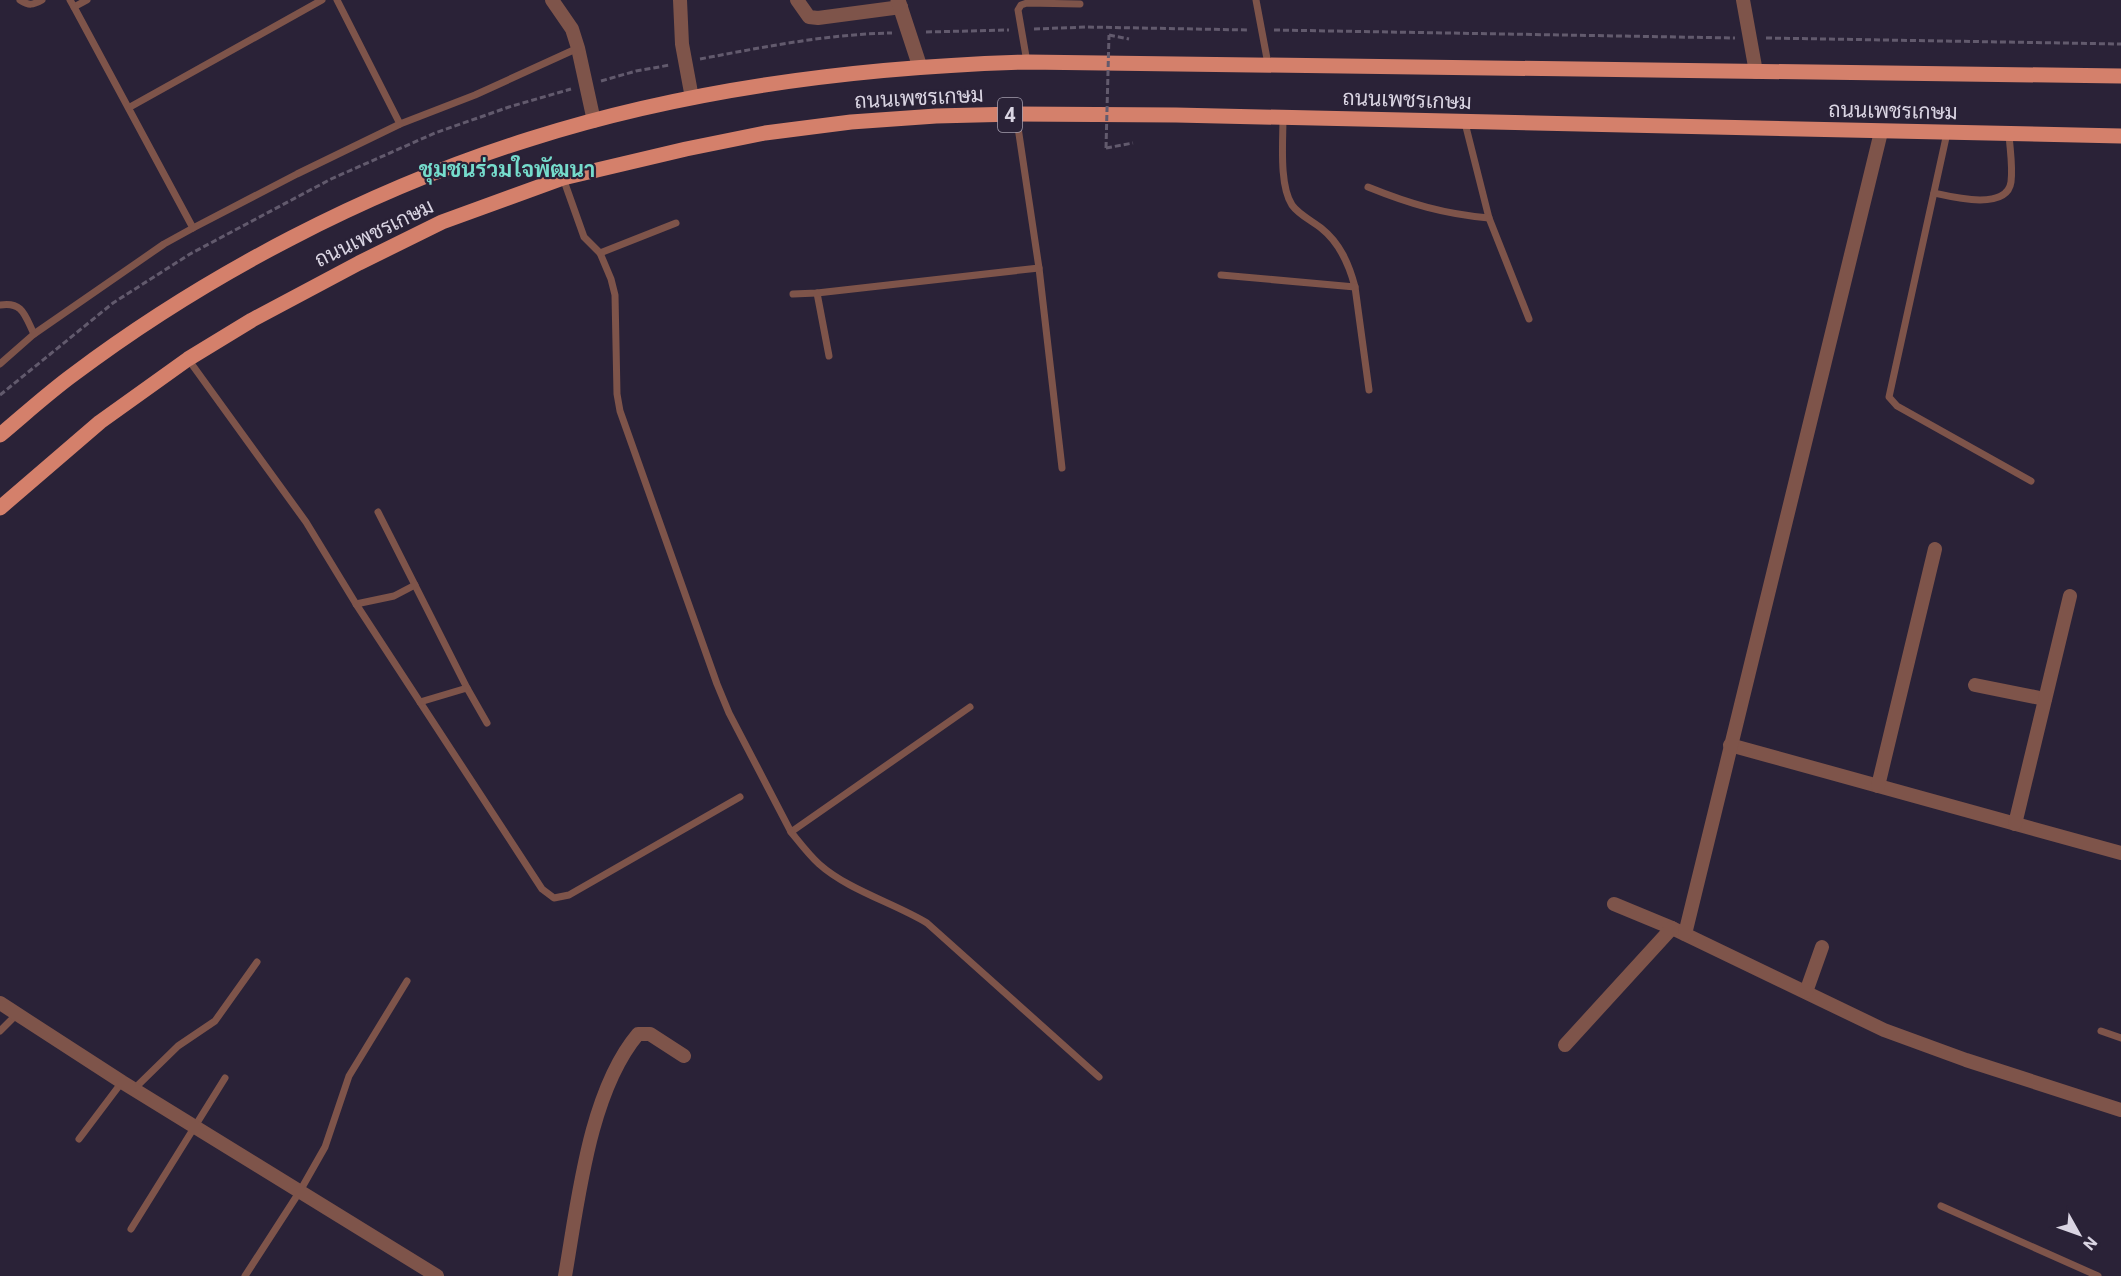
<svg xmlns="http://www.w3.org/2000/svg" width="2121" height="1276" font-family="Roboto,Sarabun,sans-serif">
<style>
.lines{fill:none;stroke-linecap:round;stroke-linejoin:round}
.path{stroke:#625a6d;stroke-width:3;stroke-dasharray:6 3;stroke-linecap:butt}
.service{stroke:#7e544a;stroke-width:7}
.minor{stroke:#7e544a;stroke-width:14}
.tertiary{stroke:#7e544a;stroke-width:15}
.primary{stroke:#d4806b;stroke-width:15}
.path-bridge{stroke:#625a6d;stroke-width:3;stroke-dasharray:6 3;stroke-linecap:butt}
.labels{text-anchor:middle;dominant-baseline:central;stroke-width:4.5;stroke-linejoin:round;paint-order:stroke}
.shield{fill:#2a2237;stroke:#a59faf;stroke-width:1.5}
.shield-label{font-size:20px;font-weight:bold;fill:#dad5e3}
.street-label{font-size:21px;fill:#dad5e3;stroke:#2a2237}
.neighbourhood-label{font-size:22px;font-weight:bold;fill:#75dccc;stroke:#2a2237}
</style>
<rect width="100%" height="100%" fill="#2a2237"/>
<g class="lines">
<g class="path">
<path d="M1034 29 1087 27 1249 30"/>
<path d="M1274 30 1735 38"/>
<path d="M926 32 1009 30"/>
<path d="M1109 35 1129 39"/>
<path d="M1766 38 2121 44"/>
<path d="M700 59C764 47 828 34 892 33"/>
<path d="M601 81 636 71 670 65"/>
<path d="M1106 148 1133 143"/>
<path d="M0 395 113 303 190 254 331 179 435 133 509 107 571 89"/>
</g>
<g class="service">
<path d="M20 0C29 6 33 5 42 0"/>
<path d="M70 0 74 7 87 0"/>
<path d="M337 0 400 124"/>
<path d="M1256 0 1268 64"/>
<path d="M74 7 193 228"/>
<path d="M1027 62 1018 10 1021 5 1027 3 1080 4"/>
<path d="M130 107 322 0"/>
<path d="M1283 118C1283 141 1279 185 1292 205 1298 214 1312 221 1321 228 1340 243 1349 264 1355 287L1369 390"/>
<path d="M1465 123 1489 218 1529 319"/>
<path d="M1947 133 1889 397 1897 406 2031 481"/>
<path d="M563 178 584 237 600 253 611 279 615 295 617 394 620 411 717 684 729 713 791 832 970 707"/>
<path d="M1368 187C1410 204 1444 214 1489 218"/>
<path d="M1934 193C1952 197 2007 211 2011 182 2013 167 2010 150 2009 134"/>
<path d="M600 253 676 223"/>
<path d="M1039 268 1062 468"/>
<path d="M1221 275 1355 287"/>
<path d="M817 293 829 356"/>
<path d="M793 294 817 293 1039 268 1016 114"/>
<path d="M0 305C23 301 25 316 34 334"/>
<path d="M188 359 306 522 356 604 542 889 554 898 569 895 740 797"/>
<path d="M0 364 34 334 164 244 193 228 297 174 400 124 475 95 578 48"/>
<path d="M378 512 467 688"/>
<path d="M356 604 394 596 415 585"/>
<path d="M420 702 467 688 487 723"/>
<path d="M791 832C800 843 809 855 819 864 848 890 894 903 927 923L1099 1077"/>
<path d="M0 1031 17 1014"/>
<path d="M2101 1031 2121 1038"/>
<path d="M134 1089 178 1046 215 1021 257 962"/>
<path d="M79 1139 122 1082"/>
<path d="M1941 1206 2098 1276"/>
<path d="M131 1229 225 1078"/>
<path d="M245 1276 300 1191 325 1147 349 1076 407 981"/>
</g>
<g class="minor">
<path d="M552 0 572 29 578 48 594 121"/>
<path d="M680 0 682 44 692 98"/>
<path d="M797 0 809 17 818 18 901 7"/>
<path d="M1743 0 1756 72"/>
<path d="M1975 685 2045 699"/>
<path d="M1730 745 2121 853"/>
<path d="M1878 786 1935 549"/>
<path d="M2015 824 2070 596"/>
<path d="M1614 904 1672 928 1884 1030 1966 1060 2121 1110"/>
<path d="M1685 934 1881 132"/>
<path d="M1806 992 1822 947"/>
<path d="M0 1003 122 1082 437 1276"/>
<path d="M1565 1045 1672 928"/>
<path d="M565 1276C578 1202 589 1092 638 1034H650L684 1056"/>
</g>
<path class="tertiary" d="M898 0 920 67"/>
<g class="primary">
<path d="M0 435C24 415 48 393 74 374 207 274 370 189 530 139 690 88 859 67 1027 62L2121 76"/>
<path d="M0 508 100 422 188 359 252 320 359 263 442 222 563 178 686 149 765 133 851 122 936 116 1016 114 1176 115 2121 136"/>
</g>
<path class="path-bridge" d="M1106 148 1109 35"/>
</g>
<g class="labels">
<rect class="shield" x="998" y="98" width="24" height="34" rx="4.5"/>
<g class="shield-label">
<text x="1010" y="115">4</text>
</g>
<g class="street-label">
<text transform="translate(919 98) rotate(-3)">ถนนเพชรเกษม</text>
<text transform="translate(1407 100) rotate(2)">ถนนเพชรเกษม</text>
<text transform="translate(1893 111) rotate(1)">ถนนเพชรเกษม</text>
<text transform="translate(374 233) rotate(-26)">ถนนเพชรเกษม</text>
</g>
<g class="neighbourhood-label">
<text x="507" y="169">ชุมชนร่วมใจพัฒนา</text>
</g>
</g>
<g transform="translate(2079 1234) rotate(130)" stroke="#2a2237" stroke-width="4.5" paint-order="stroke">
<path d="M0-4.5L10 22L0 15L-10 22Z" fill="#dad5e3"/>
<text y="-9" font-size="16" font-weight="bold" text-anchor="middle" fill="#dad5e3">N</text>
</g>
</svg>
